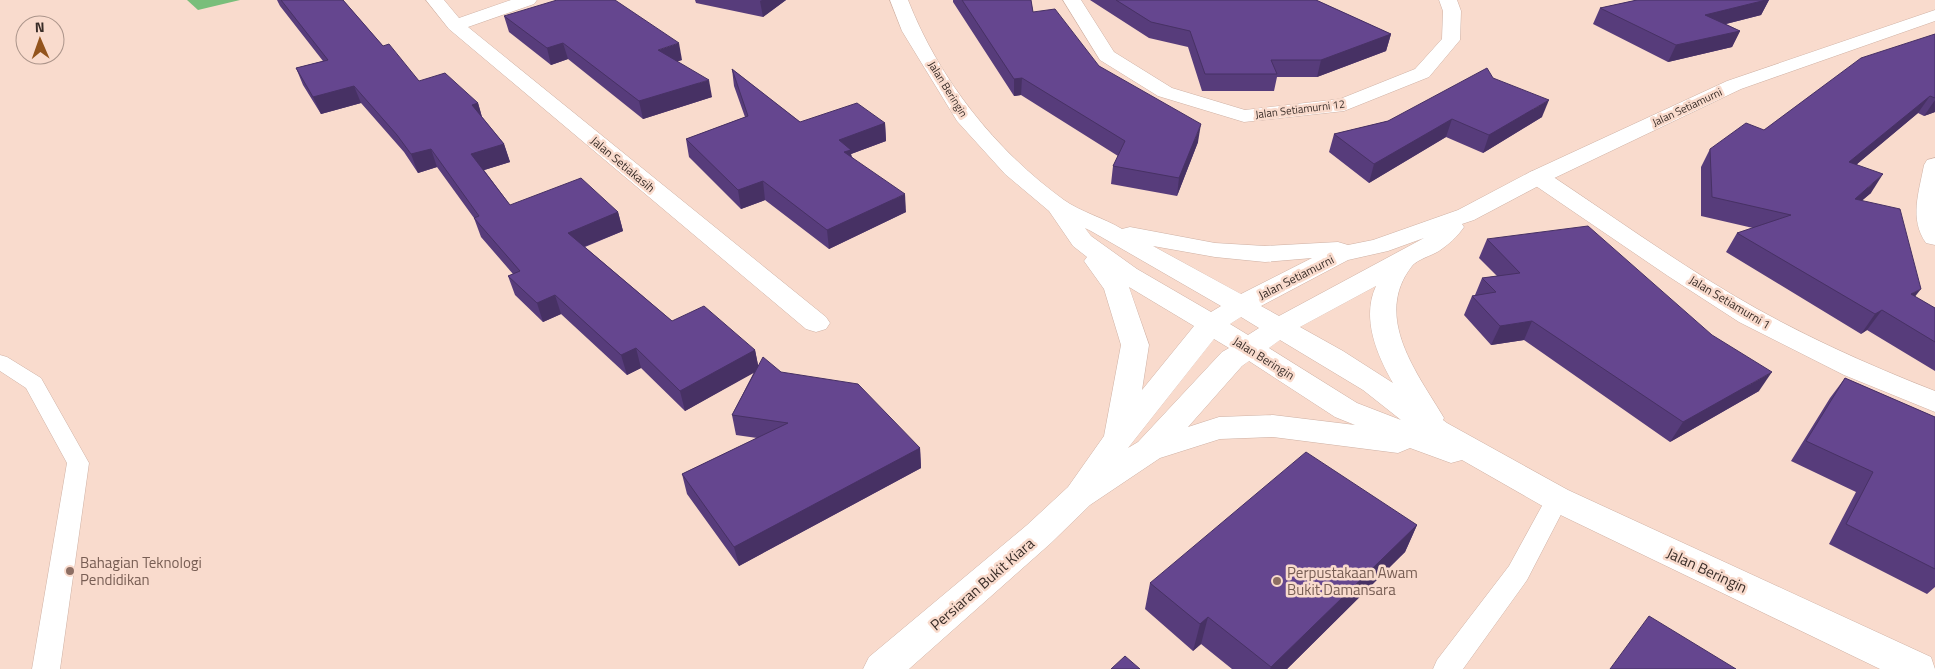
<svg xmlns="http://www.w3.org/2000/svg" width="1935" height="669" font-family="'Titillium Web',sans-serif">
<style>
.forest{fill:#79be7a}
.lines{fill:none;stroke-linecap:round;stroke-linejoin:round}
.lane-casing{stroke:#cfb1a4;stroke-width:1}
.street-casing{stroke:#cfb1a4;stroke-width:1}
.secondary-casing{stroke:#cfb1a4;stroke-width:1}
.lane{fill:#fff;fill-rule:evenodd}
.street{fill:#fff;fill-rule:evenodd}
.secondary{fill:#fff;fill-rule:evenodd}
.wall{fill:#573c7b}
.shaded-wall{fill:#473164}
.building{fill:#65468f;stroke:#473164}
.education-dot{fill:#8d6e63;stroke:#f9dbcd;stroke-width:2}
.labels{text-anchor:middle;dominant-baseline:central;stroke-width:5;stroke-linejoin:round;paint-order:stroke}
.far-street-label{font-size:11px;fill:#392d28;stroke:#f9dbcd}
.street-label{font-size:12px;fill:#392d28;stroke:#f9dbcd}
.near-education-label{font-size:15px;fill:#785e54;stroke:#f9dbcd;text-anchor:start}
.near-street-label{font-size:15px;fill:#392d28;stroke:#f9dbcd}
</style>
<rect width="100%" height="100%" fill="#f9dbcd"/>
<path class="forest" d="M187 0H240L198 10Z"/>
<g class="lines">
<g class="lane-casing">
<g id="lane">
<path d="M0 355 7 357 41 378 89 463 60 669H32L67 463 26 388 0 371Z"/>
<path d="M1557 490 1565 493 1569 499 1527 580 1463 669H1433L1437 660 1509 566 1549 493Z"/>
</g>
</g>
<g class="street-casing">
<g id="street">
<path d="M426 0H444L459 18 511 0H537L534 4 468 27 826 317 830 323 826 329 816 332 806 329 449 29Z"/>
<path d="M1063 0H1081L1114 52 1172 88 1245 110 1340 99 1415 69 1442 39 1443 11 1439 0H1457L1461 11 1460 40 1429 77 1344 111 1244 122 1158 96 1100 60Z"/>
<path d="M1935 158V245L1926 243C1909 219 1919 192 1924 165L1927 160Z"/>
<path d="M1538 170 1546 172C1608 213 1669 257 1733 295 1797 333 1866 364 1935 391V412L1844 375 1739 322 1668 276 1530 182 1527 177 1530 172Z"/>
</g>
</g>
<g class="secondary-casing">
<path id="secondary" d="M890 0H908C939 79 995 150 1064 200 1081 212 1104 218 1122 229L1130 227 1215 243 1265 246 1338 242 1348 245 1373 240 1458 210 1530 172 1727 81 1935 10V21L1741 89 1546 182 1474 220 1462 224 1464 227C1458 236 1448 245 1439 251 1431 256 1418 259 1412 266 1372 317 1418 374 1444 418L1443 420 1447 423 1568 490 1931 657 1935 669H1880L1546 508 1462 460 1451 463 1410 448 1398 453 1273 437 1220 439 1160 458 1090 505 1051 543 909 669H863L869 657 1027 525 1068 487 1104 436 1121 345 1104 289 1084 261 1087 257 1073 246 1049 211 1005 174 957 121 902 31ZM1085 228 1091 231 1221 306 1211 312 1137 269 1091 236ZM1424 238 1279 316 1261 306 1348 260 1388 251ZM1153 246 1215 257 1265 262 1312 258 1241 294ZM1376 286C1361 318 1377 355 1393 383L1343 351 1300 327ZM1129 287 1194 326 1142 390 1149 345ZM1241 317 1259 328 1248 335 1230 324ZM1214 339 1229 348 1222 352 1138 442 1128 448ZM1280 340 1363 390 1401 420 1357 403 1269 348ZM1249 361 1335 417 1355 425 1273 415 1219 417 1188 427 1242 366Z"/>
</g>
<use href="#lane" class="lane"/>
<use href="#street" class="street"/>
<use href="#secondary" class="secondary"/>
</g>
<g class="wall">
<path d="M277 0H343L383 46 419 81 478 103 482 117 504 144 510 162 484 170 510 205 618 212 623 231 585 247 672 321 755 350 758 365 781 372 920 448 921 468 739 566 687 494 682 474 757 438 736 435 732 415 754 372 685 411 641 368 627 375 561 314 543 322 515 295 508 276 513 274 481 237 474 218 437 167 418 173 404 152 361 103 321 114 303 85 296 68 323 61 280 6Z"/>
<path d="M695 0H786L763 17 696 3Z"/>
<path d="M953 0H1031L1033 12 1099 66 1198 142 1177 196 1111 184 1113 166 1118 156 1021 95 1014 96 953 2Z"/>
<path d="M1090 0H1316L1391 34 1386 51 1317 77H1277L1274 91H1202L1188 47 1149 38Z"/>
<path d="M1637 0H1769L1761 15 1726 24 1740 31 1732 47 1668 62 1593 24 1600 8Z"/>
<path d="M504 16 682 60 677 61 712 97 643 119 568 59 551 65 509 32Z"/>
<path d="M1935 34V112L1924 116 1918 113 1857 164 1871 193 1862 200 1915 297 1935 308V371L1867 330 1861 334 1726 252 1737 233 1753 228 1701 216V167L1710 149 1764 130Z"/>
<path d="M732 69 800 122 885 123 886 141 851 154 852 157 906 212 829 249 765 200 741 209 689 157 686 139 745 117 734 86Z"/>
<path d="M1493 78 1542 117 1483 153 1446 137 1369 183 1329 152 1334 134 1388 121Z"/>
<path d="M1487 239 1759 391 1670 442 1524 340 1491 345 1464 315 1472 296 1475 295 1482 278 1497 276 1479 258Z"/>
<path d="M1845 378 1935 417V587L1927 594 1829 544 1856 492 1791 461 1830 398Z"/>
<path d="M1417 525 1405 552 1287 669H1232L1201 644 1193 651 1145 609 1150 583Z"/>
</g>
<g class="shaded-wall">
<path d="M762 0H786L763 17 760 1Z"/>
<path d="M1766 0H1769L1761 15 1698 31 1705 15Z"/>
<path d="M1740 31 1732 47 1668 62 1676 45Z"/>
<path d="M1391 34 1386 51 1317 77 1321 60Z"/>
<path d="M563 43 568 59 551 65 547 48Z"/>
<path d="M679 43 682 60 661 67 658 50Z"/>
<path d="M1022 78 1021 95 1014 96V79Z"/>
<path d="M709 80 712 97 643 119 639 101Z"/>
<path d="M354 86 361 103 321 114 313 97Z"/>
<path d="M1930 96 1918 113 1838 180 1849 162Z"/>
<path d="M1549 100 1542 117 1483 153 1489 135Z"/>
<path d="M1935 100V112L1924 116Z"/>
<path d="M478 103 483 121 472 105Z"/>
<path d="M1452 119 1446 137 1369 183 1374 164Z"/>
<path d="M885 123 886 141 851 154 853 168 839 140Z"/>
<path d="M1201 124 1198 142 1177 196 1179 178Z"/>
<path d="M504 144 510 162 478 172 471 154Z"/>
<path d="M431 149 437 167 418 173 411 154Z"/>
<path d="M1883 174 1871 193 1843 217 1855 199Z"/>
<path d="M763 181 765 200 741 209 738 190Z"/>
<path d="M905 194 906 212 829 249 827 230Z"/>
<path d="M618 212 623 231 573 251 568 233Z"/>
<path d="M1921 289 1906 308 1911 294Z"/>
<path d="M555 295 561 314 543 322 537 303Z"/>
<path d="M1882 310 1867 330 1861 334 1875 314Z"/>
<path d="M1532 321 1524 340 1491 345 1500 326Z"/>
<path d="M636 348 641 368 627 375 621 355Z"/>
<path d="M755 350 759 370 685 411 680 391Z"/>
<path d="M1772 372 1759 391 1670 442 1683 422Z"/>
<path d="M920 448 921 468 739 566 734 547Z"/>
<path d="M1417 525 1405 552 1287 669H1270L1271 667Z"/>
<path d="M1208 617 1201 644 1193 651 1200 624Z"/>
</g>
<g class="building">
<path d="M281 0H343L383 46 389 44 419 81 445 73 478 103 472 105 504 144 471 154 510 205 581 178 618 212 568 233 672 321 704 306 755 350 680 391 636 348 621 355 555 295 537 303 508 276 520 271 474 218 479 216 431 149 411 154 397 135 354 86 313 97 296 68 328 60Z"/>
<path d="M557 0H615L679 43 658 50 709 80 639 101 563 43 547 48 504 16Z"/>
<path d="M962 0H1031L1033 12 1055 9 1099 66 1201 124 1179 178 1113 166 1125 141 1022 78 1014 79Z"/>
<path d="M1116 0H1316L1391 34 1321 60H1271L1277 74H1205L1190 31 1151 22Z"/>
<path d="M1637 0H1766L1705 15 1740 31 1676 45 1600 8Z"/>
<path d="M1935 34V98L1930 96 1849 162 1883 174 1855 199 1900 209 1921 289 1911 294 1935 308V342L1882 310 1875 314 1737 233 1791 215 1712 197 1710 149 1746 123 1764 130 1861 58Z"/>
<path d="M1487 68 1493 78 1549 100 1489 135 1452 119 1374 164 1334 134 1388 121Z"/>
<path d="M732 69 800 122 857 103 885 123 839 140 851 150 844 152 905 194 827 230 763 181 738 190 686 139 748 116Z"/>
<path d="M1588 226 1712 335 1772 372 1683 422 1532 321 1500 326 1472 296 1496 292 1482 278 1520 273 1487 239Z"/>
<path d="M763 357 781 372 858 384 920 448 734 547 682 474 788 423 732 415Z"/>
<path d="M1845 378 1935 417V569L1846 524 1873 472 1806 441Z"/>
<path d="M1306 452 1417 525 1271 667 1208 617 1200 624 1150 583Z"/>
<path d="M1649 616 1736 669H1610Z"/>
<path d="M1125 656 1140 669H1111Z"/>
</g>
<g class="education-dot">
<circle cx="70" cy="571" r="5"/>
<circle cx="1277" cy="581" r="5"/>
</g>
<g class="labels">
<g class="far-street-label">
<text transform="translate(948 89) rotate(58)">Jalan Beringin</text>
<text transform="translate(1687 107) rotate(-25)">Jalan Setiamurni</text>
<text transform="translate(1300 109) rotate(-7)">Jalan Setiamurni 12</text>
</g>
<g class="street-label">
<text transform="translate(623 164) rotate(40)">Jalan Setiakasih</text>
<text transform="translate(1296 277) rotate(-27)">Jalan Setiamurni</text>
<text transform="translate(1730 302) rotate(31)">Jalan Setiamurni 1</text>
<text transform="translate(1264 358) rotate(32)">Jalan Beringin</text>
</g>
<g class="near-education-label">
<text x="80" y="562">Bahagian Teknologi<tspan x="80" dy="17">Pendidikan</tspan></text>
<text x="1287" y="572">Perpustakaan Awam<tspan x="1287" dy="17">Bukit Damansara</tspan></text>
</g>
<g class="near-street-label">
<text transform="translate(1707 570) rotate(25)">Jalan Beringin</text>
<text transform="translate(982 584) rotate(-41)">Persiaran Bukit Kiara</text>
</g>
</g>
<g transform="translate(40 40) rotate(358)"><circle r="24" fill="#f9dbcd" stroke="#ac958b"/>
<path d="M0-4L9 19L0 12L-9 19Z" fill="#93541d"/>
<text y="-8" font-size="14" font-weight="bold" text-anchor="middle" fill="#392d28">N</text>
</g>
</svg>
